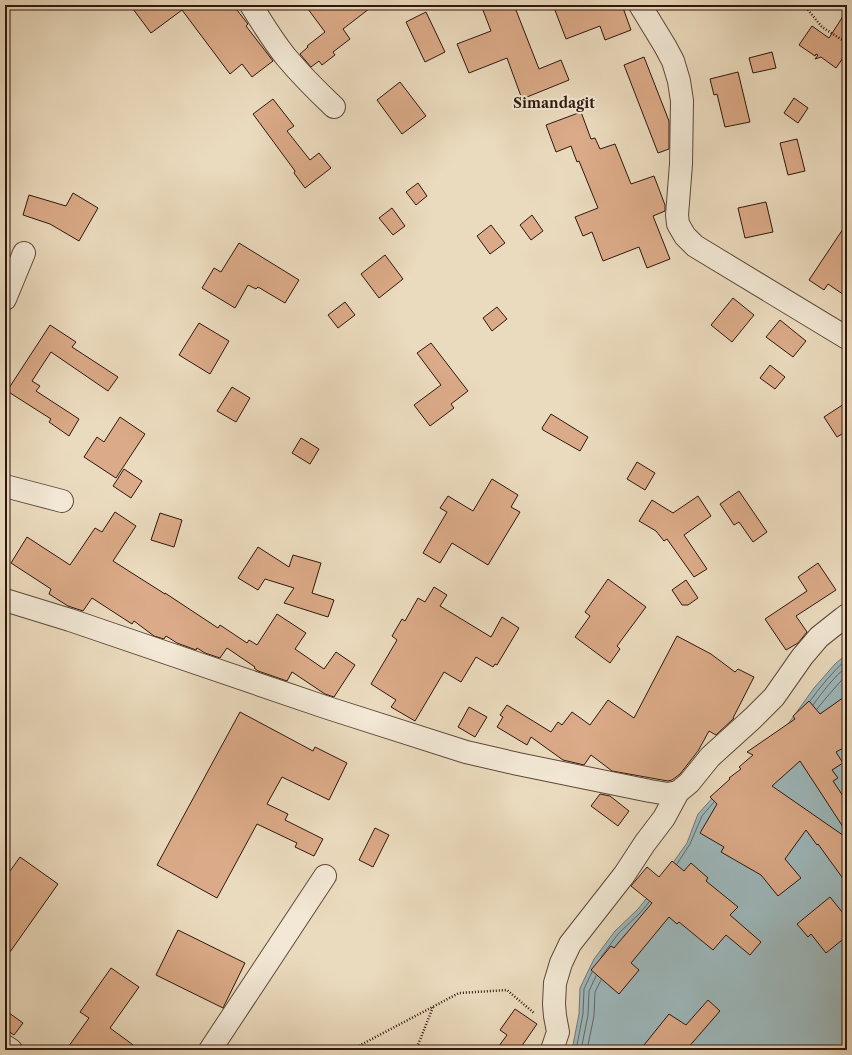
<svg xmlns="http://www.w3.org/2000/svg" width="852" height="1055" font-family="'Libre Caslon Text',serif">
<style>
.water{fill:#9db8bc;stroke:#717876}
.lines{fill:none;stroke-linecap:round;stroke-linejoin:round}
.shore{stroke:#666864;stroke-width:1}
.building{fill:#dbaa88;stroke:#2f170c}
.minor-casing{stroke:#5e4838;stroke-width:24}
.path{stroke:#2f170c;stroke-width:2.5;stroke-dasharray:1 2;stroke-linecap:butt}
.minor{stroke:#f2e8d5;stroke-width:22}
.labels{text-anchor:middle;dominant-baseline:central;stroke-width:4;stroke-linejoin:round;paint-order:stroke}
.quarter-label{font-size:14px;font-weight:bold;fill:#2f170c;stroke:#f2e8d5}
</style>
<rect width="100%" height="100%" fill="#ebdbbe"/>
<filter id="stains"><feTurbulence type="fractalNoise" baseFrequency=".005" numOctaves="4"/><feColorMatrix values="0 0 0 0 .2 0 0 0 0 .09 0 0 0 0 .02 0 0 0 .5 -.17"/></filter>
<radialGradient id="worn" r=".72"><stop offset=".6" stop-color="#630" stop-opacity="0"/><stop offset="1" stop-color="#630" stop-opacity=".3"/></radialGradient>
<path class="water" d="M847 654V1050H572L579 1014 580 988 594 959 615 931 638 909 655 888 687 843 698 814 725 784 775 742 814 688 835 664Z"/>
<g class="lines">
<g class="shore">
<path d="M810 701C821 686 833 671 847 659"/>
<path d="M813 705C823 691 834 677 847 666"/>
<path d="M817 709 826 698 847 674"/>
<path d="M677 864 690 844 702 816 714 802"/>
<path d="M601 957 618 934 641 912 649 902"/>
<path d="M576 1050 583 1014 584 989 592 972"/>
<path d="M581 1050 588 1015 589 991 596 976"/>
<path d="M587 1050 594 1016 595 992 601 980"/>
</g>
</g>
<g class="building">
<path d="M130 5H233L248 24 246 26 273 61 252 77 242 64 230 74 182 10 151 33Z"/>
<path d="M305 5H374L343 29 350 39 333 52 335 55 322 65 319 61 311 67 300 54 308 47 307 46 325 32Z"/>
<path d="M481 5H514L539 69 561 60 569 80 522 99 507 58 469 73 457 44 491 31Z"/>
<path d="M553 5H622L631 30 605 40 600 26 566 39Z"/>
<path d="M847 10V52L836 68 821 57 815 59 818 55 816 54 815 56 799 45 812 26 829 38Z"/>
<path d="M426 12 445 52 425 62 406 22Z"/>
<path d="M772 52 776 68 753 73 749 58Z"/>
<path d="M644 57 669 121V149L658 153 624 65Z"/>
<path d="M738 72 750 122 725 127 717 94 714 95 710 79Z"/>
<path d="M400 82 426 116 402 134 377 100Z"/>
<path d="M794 98 808 108 798 123 784 113Z"/>
<path d="M273 99 294 126 287 131 310 160 319 153 331 168 305 188 294 173 295 171 253 114Z"/>
<path d="M581 112 591 139 595 138 600 149 615 144 631 184 654 176 665 205V211L653 216 670 259 647 268 639 247 603 261 592 232 583 236 575 217 598 208 579 161 577 162 571 146 556 152 546 125Z"/>
<path d="M797 139 805 171 788 175 780 143Z"/>
<path d="M418 183 427 196 416 205 406 192Z"/>
<path d="M73 193 98 208 79 241 50 224 23 215 29 195 66 206Z"/>
<path d="M766 202 773 232 745 238 738 208Z"/>
<path d="M392 208 405 226 393 235 379 218Z"/>
<path d="M532 215 543 231 531 240 520 225Z"/>
<path d="M847 223V297L828 284 824 290 809 280Z"/>
<path d="M491 225 505 243 490 254 477 236Z"/>
<path d="M239 243 299 280 285 303 258 287 256 289 248 285 235 308 202 288 214 268 221 272Z"/>
<path d="M385 255 403 279 379 298 361 274Z"/>
<path d="M733 298 754 315 732 342 711 325Z"/>
<path d="M345 302 355 315 338 328 328 315Z"/>
<path d="M497 307 507 319 492 331 483 318Z"/>
<path d="M780 320 806 341 793 357 766 337Z"/>
<path d="M199 323 229 341 210 374 179 355Z"/>
<path d="M50 325 76 342 72 347 118 377 108 391 51 352 32 381 40 386 36 391 79 419 69 436 49 422 51 419 7 391Z"/>
<path d="M431 343 468 391 451 404 454 408 430 426 414 405 441 385 417 353Z"/>
<path d="M770 365 785 377 775 389 760 378Z"/>
<path d="M232 387 250 398 236 422 217 411Z"/>
<path d="M847 402V431L837 437 824 417Z"/>
<path d="M551 414 588 437 580 451 543 430 542 428Z"/>
<path d="M120 417 145 434 116 478 84 457 97 437 104 442Z"/>
<path d="M301 438 319 449 310 464 292 453Z"/>
<path d="M637 462 655 473 645 490 627 479Z"/>
<path d="M124 469 142 481 131 498 113 486Z"/>
<path d="M492 479 518 495 511 507 520 512 488 565 452 543 440 563 423 553 447 512 440 508 448 496 473 511Z"/>
<path d="M739 491 767 532 753 542 739 522 734 525 720 504Z"/>
<path d="M698 496 711 516 684 535 707 569 694 577 667 539 664 541 656 531 639 521 652 500 673 513Z"/>
<path d="M115 512 136 526 113 561 165 594V593L218 628 220 625 247 643 249 640 257 645 277 614 306 633 295 649 324 669 336 652 355 665 334 697 325 694 292 672 287 681 258 671 254 668 255 667 227 648 220 658 205 653 197 648 196 650 177 643 166 636 164 639 154 636 134 621 132 624 92 598 83 611 68 606 49 594 51 589 11 563 27 537 70 565 95 528 102 532Z"/>
<path d="M160 513 182 520 174 547 151 540Z"/>
<path d="M258 547 289 567 293 555 321 563 312 593 334 600 328 617 284 603 294 588 265 579 258 590 238 578Z"/>
<path d="M818 563 836 590 796 616 807 632 798 643 786 650 765 619 807 591 798 577Z"/>
<path d="M608 579 646 607 617 646 620 649 610 663 575 637 590 616 585 612Z"/>
<path d="M686 580 698 598 688 605H682L672 590Z"/>
<path d="M434 587 447 595 440 606 491 637 502 617 519 628 497 665 495 664 493 667 476 657 461 682 444 672 415 721 391 707 396 700 371 684 397 640 392 636 402 619 405 621 418 598 425 602Z"/>
<path d="M677 636 711 654 735 672 738 669 754 677 733 718H734L716 735 709 731 698 751 680 774 672 780 668 781 612 771 591 755 584 765 563 760 531 737 527 745 497 727 503 717 500 715 507 705 551 732 558 722 562 725 572 712 590 725 608 700 634 718Z"/>
<path d="M847 695V746L836 752 843 763 832 770 838 778 833 781 847 802V833L800 761 772 786 847 838V884L818 844 817 845 806 830 785 859 801 878 778 896 761 875 721 852 724 847 700 833 717 804 710 797 730 779 729 778 741 769 739 767 753 755 747 752 795 719 793 716 809 701 820 714Z"/>
<path d="M469 707 487 717 475 737 458 727Z"/>
<path d="M240 712 313 751 315 747 347 763 329 800 282 777 267 804 288 814 285 820 323 839 314 856 295 847 297 843 257 824 217 898 157 865Z"/>
<path d="M600 794 610 796 629 811 618 826 591 806Z"/>
<path d="M375 828 389 835 373 867 359 860Z"/>
<path d="M20 857 58 884 5 959V878Z"/>
<path d="M672 861 684 871 691 863 708 878 706 881 738 907 730 915 761 942 750 955 726 935 713 950 679 922 677 924 669 917 631 963 639 970 619 994 591 970 611 946 614 948 652 903 631 886 636 880 647 867 659 877Z"/>
<path d="M830 897 847 918V936L826 953 811 934 808 937 797 924Z"/>
<path d="M178 930 245 963 223 1008 156 975Z"/>
<path d="M111 968 139 987 110 1028 140 1050H66L89 1018 80 1012Z"/>
<path d="M708 1000 720 1011 686 1050H640L669 1014 686 1025Z"/>
<path d="M515 1009 537 1024 519 1050H496L507 1035 500 1030Z"/>
<path d="M5 1010 23 1023 14 1035 5 1029Z"/>
</g>
<g class="lines">
<g class="minor-casing">
<g id="minor">
<path d="M251 5C262 23 273 41 286 57 301 75 317 91 334 107"/>
<path d="M640 5 665 46 673 61 679 81 682 101 681 164 677 215 678 224 685 236 695 246 847 338"/>
<path d="M5 299 24 253"/>
<path d="M5 486 62 501"/>
<path d="M5 600 70 620 328 708 466 752 518 764 650 791 668 794 678 792"/>
<path d="M5 1046 11 1050"/>
<path d="M210 1050 325 876"/>
<path d="M552 1050 558 1032 555 1016 554 1004 555 983 561 963 570 944 624 875 645 843 664 818 678 792 689 783 710 757 753 718 774 697 802 657 819 637 843 618 847 615"/>
</g>
</g>
<g class="path">
<path d="M804 5 822 27 847 43"/>
<path d="M351 1050 459 993 507 990 534 1013"/>
<path d="M416 1050 433 1007"/>
</g>
<use href="#minor" class="minor"/>
</g>
<g class="labels">
<g class="quarter-label">
<text x="554" y="103">Simandagit</text>
</g>
</g>
<rect width="852" height="1055" fill="none" stroke="#ebdbbe" stroke-width="20"/>
<rect x="6" y="6" width="840" height="1043" fill="none" stroke="#2f170c" stroke-width="2"/>
<rect x="10" y="10" width="832" height="1035" fill="none" stroke="#2f170c"/>
<rect width="100%" height="100%" filter="url(#stains)"/>
<rect width="100%" height="100%" fill="url(#worn)"/>
</svg>
